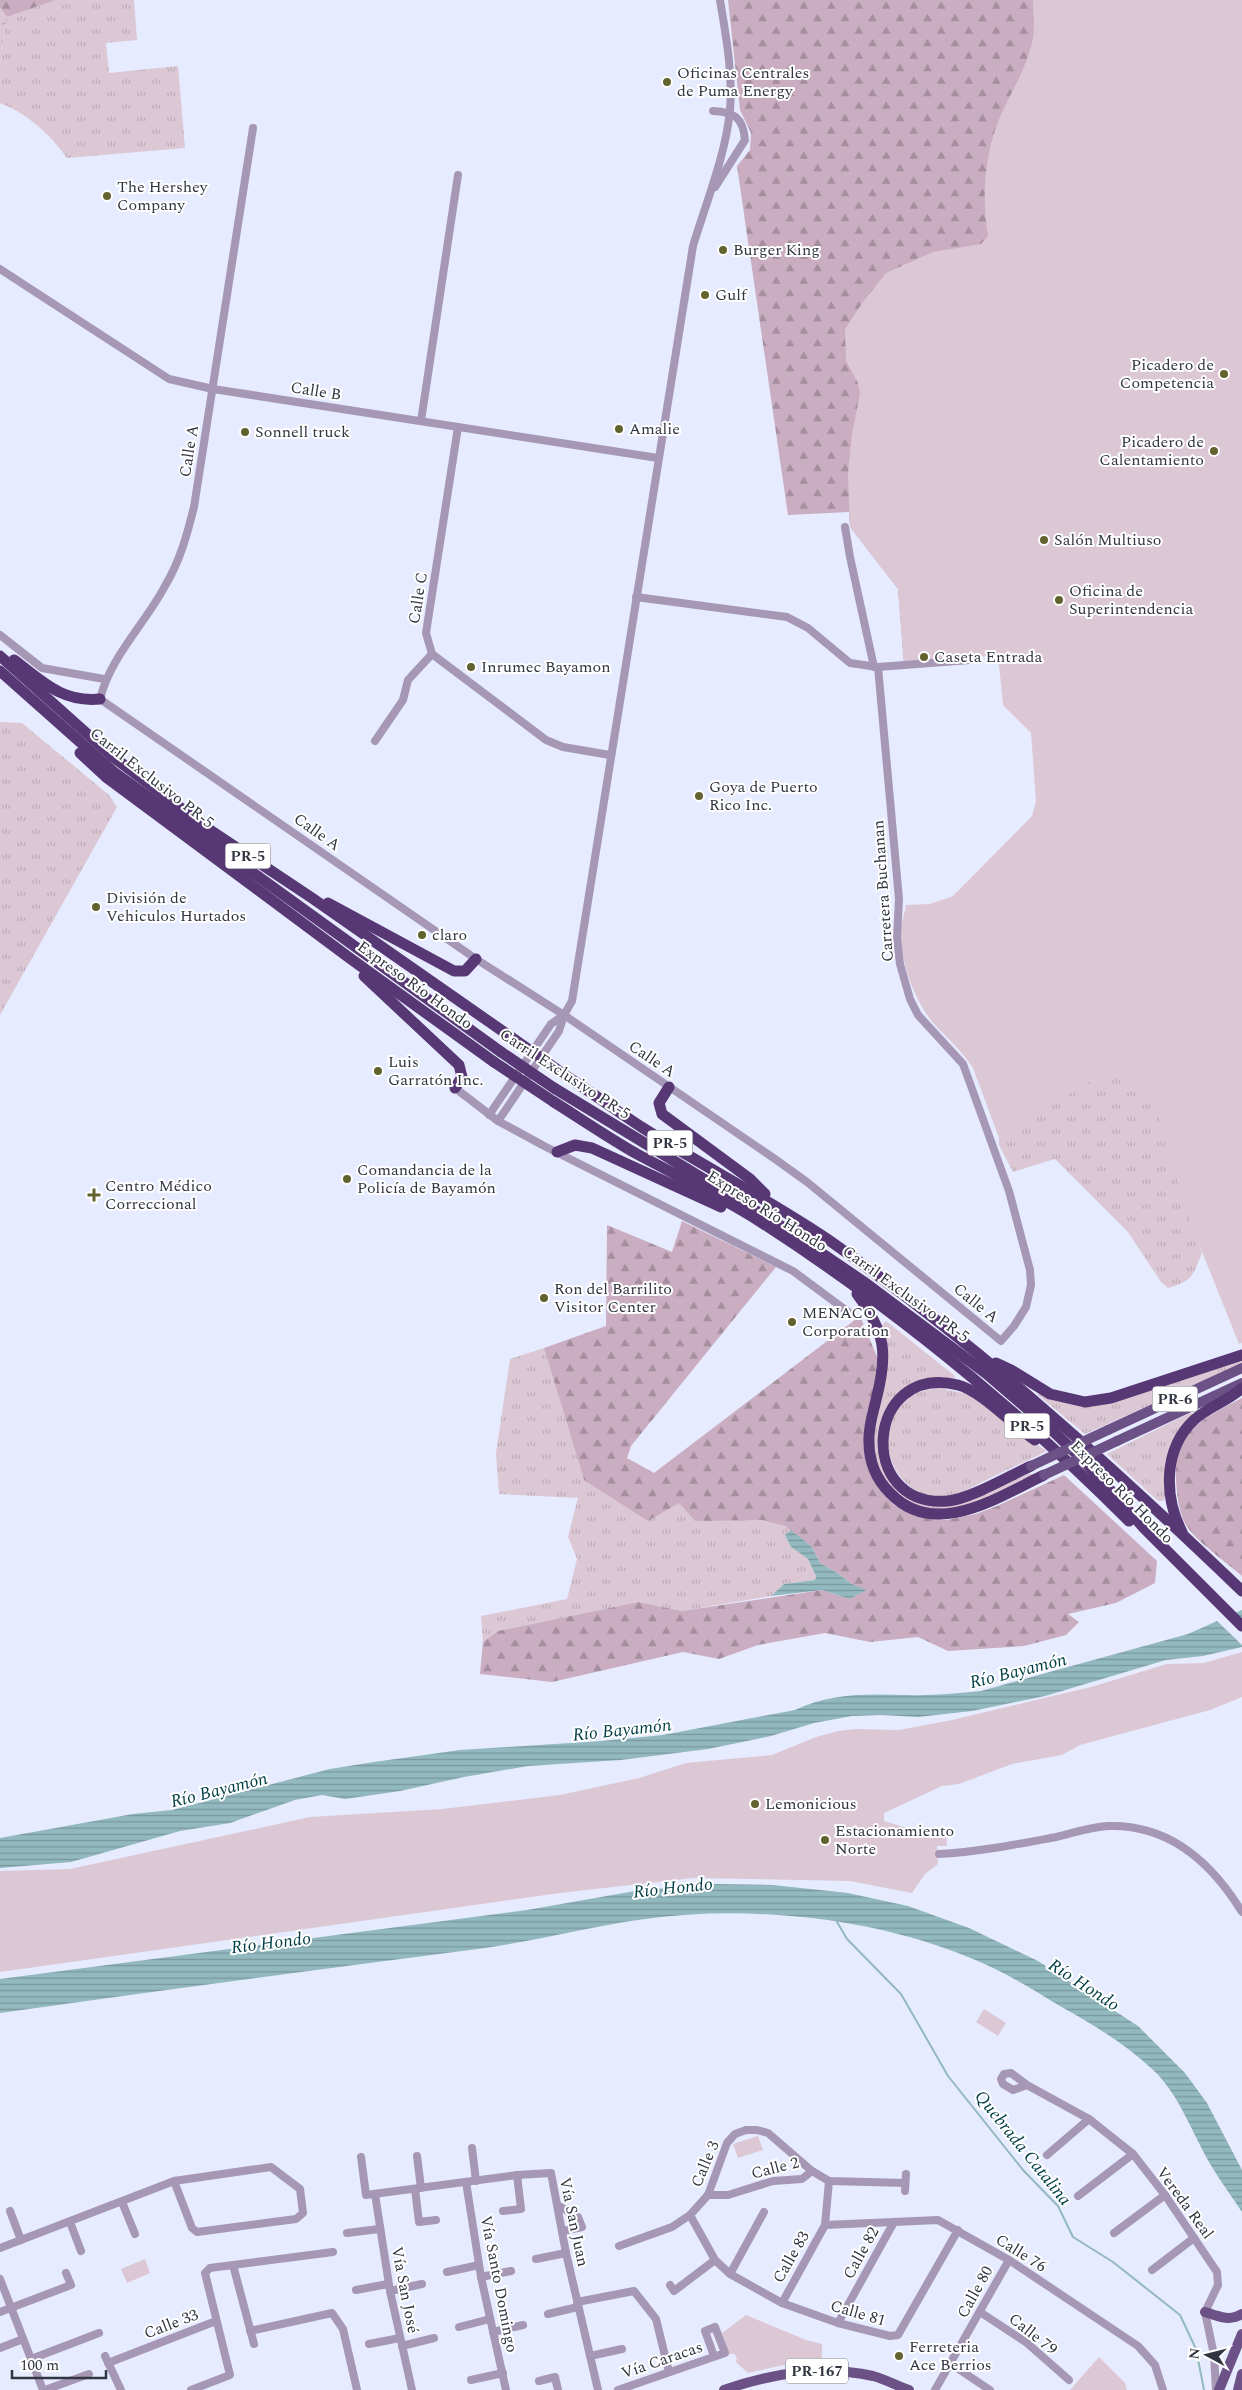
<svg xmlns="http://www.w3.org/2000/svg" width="1242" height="2390" font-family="Spectral,serif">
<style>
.grass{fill:url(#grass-tufts)}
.forest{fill:url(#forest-firs)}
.wetland{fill:url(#wetland-marsh)}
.green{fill:#dcc8d5}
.water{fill:url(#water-rules)}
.pier{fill:#e6ebff}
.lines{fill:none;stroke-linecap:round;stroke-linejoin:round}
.stream{stroke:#92b9bf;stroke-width:2}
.minor{stroke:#a597b5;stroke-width:8}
.major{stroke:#6b5186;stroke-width:10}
.highway{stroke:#573874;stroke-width:11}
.major-bridge{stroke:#6b5186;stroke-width:10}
.highway-bridge{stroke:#573874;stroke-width:11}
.poi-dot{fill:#62622f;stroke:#fff;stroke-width:2}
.labels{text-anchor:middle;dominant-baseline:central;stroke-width:4;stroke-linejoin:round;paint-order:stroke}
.shield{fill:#fff;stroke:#70727b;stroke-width:1}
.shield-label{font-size:15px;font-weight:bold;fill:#323642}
.poi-label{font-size:16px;fill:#323642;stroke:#fff;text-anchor:start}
.street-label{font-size:16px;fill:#323642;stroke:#fff}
.water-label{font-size:18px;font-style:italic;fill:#003e45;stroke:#fff}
</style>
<defs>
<pattern id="grass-tufts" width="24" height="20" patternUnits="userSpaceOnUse" patternTransform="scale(1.25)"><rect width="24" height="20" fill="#dcc8d5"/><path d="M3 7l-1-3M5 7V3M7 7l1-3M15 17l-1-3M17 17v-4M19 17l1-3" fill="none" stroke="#bdacb8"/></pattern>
<pattern id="forest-firs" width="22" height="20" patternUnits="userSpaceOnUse" patternTransform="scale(1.25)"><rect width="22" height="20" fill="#caadc0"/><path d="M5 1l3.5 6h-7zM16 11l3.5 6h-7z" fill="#a58e9e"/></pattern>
<pattern id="wetland-marsh" width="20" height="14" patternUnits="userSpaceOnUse" patternTransform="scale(1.25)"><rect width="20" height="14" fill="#dcc8d5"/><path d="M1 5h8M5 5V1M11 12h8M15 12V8" fill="none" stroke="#bdacb8"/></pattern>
<pattern id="water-rules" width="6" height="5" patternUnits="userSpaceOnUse" patternTransform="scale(1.25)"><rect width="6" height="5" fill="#92b9bf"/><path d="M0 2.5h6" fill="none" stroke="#78979d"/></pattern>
</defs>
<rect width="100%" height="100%" fill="#e6ebff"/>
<g class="grass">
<path d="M56 0H134L137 40 106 43 109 73 178 66 185 148 67 158C50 134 28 114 0 103V65L7 17Z"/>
<path d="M0 722 22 723 109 795 117 807 0 1015Z"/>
<path d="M1082 1068H1147L1202 1253C1193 1275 1193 1281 1168 1288L1161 1282 1128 1232 1055 1159 1013 1172 999 1145V1138Z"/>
<path d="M886 1321 955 1376 954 1380 911 1387 879 1438V1451L882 1462 920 1502 944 1506 974 1498 1028 1474H1035L976 1504 933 1511 903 1500 881 1477 872 1450 881 1326Z"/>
<path d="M544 1348 584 1480 679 1503 695 1521C724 1521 766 1511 791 1530L785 1535 791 1547 808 1559 816 1576 815 1580 784 1584 771 1596 682 1611 638 1602 498 1631 483 1642 481 1616 567 1599 577 1559 568 1537 578 1498 499 1494 496 1453 510 1359Z"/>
<path d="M1242 1357V1364L1085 1434 1038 1395 1039 1392 1069 1404Z"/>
<path d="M938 1388 973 1395 1019 1434 1047 1451C1024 1462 1001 1473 978 1484 969 1488 959 1496 950 1497 895 1506 865 1429 909 1397 917 1391 929 1390 938 1388Z"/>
<path d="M1190 1413 1194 1414 1188 1421 1166 1497 1163 1501H1158L1107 1454Z"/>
</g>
<g class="forest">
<path d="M0 0H56L7 17 0 8Z"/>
<path d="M728 0H1242L904 664 898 589 850 527 849 512 788 515 737 166 750 150 751 133 740 110Z"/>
<path d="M682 1221 776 1267 631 1446 627 1458 654 1473 860 1316 878 1359 877 1375 865 1428 883 1493 894 1505 916 1516 946 1520 976 1514 997 1506 1064 1475 1157 1561 1155 1583 1116 1603 1068 1614 1079 1622 1066 1635 1024 1646 948 1651 918 1637 870 1642 825 1633 758 1645 719 1659 683 1652 552 1682 480 1674 483 1642 498 1631 638 1602 682 1611 822 1590 850 1599 865 1590 850 1583 839 1574 820 1563 812 1547 785 1526 763 1520 695 1521 679 1503 648 1521 584 1480 544 1348 606 1326 607 1225 672 1252Z"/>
<path d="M1242 1398V1576C1227 1563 1199 1543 1188 1528 1181 1519 1178 1503 1177 1492 1170 1435 1197 1421 1242 1398Z"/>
</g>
<path class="wetland" d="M0 8 7 17 0 65Z"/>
<g class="green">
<path d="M1033 0H1242V1343L1239 1344C1222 1301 1204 1258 1188 1215 1171 1168 1168 1073 1099 1076L999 1138 973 1068C963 1052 948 1039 935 1025 914 1001 899 959 901 928 902 920 905 913 906 905L930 904 953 896 1032 816 1036 801 1031 733 1003 705 998 655 904 664 898 589 850 527 848 473 852 434 860 394 858 383 846 361 845 329 863 302 886 273 933 252 981 244 988 236C982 199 984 163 996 127 1007 97 1027 70 1033 38 1035 26 1033 12 1033 0Z"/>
<path d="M1242 1652V1697L1210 1710 1080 1745 1062 1755 1012 1764 959 1784 942 1786 884 1813V1821L917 1831 946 1833 947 1846H937L938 1864 925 1874 912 1893 850 1881 693 1878 560 1893 0 1972V1871L70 1869 310 1817 442 1809 560 1795 639 1778 686 1763 772 1755 816 1737 838 1731 856 1729 899 1730 952 1720 1091 1687 1167 1664 1204 1663Z"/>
<path d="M984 2009 1006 2023 998 2036 976 2022Z"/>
<path d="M758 2136 763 2150 738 2158 733 2144Z"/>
<path d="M145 2259 150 2273 127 2283 121 2269Z"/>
<path d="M746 2315 806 2340 822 2344V2362L788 2364 748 2373 735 2361 737 2360 735 2354H729L722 2333Z"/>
<path d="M1099 2357 1125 2383 1127 2390H1070Z"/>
</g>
<g class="water">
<path d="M791 1530 812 1547 820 1563 839 1574 850 1583 866 1590 850 1599 822 1590 771 1596 784 1584 815 1580 816 1576 808 1559 791 1547 785 1535Z"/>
<path d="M1242 1610V1647L1203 1656 1166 1660 1045 1696 972 1711 918 1717 882 1715 852 1716 814 1723 771 1736 708 1749 621 1760 528 1766 464 1777 400 1791 345 1799 322 1795 295 1800 230 1823 180 1831 71 1862 0 1868V1838L133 1814 172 1810 330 1769 374 1762 460 1750 602 1741 663 1735 795 1710C831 1692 870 1694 908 1695 933 1696 957 1693 981 1691L1188 1634Z"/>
<path d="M711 1884 773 1885 848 1893 908 1906 969 1928 1038 1961 1138 2026 1185 2073 1207 2103 1242 2170V2212C1232 2197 1221 2182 1212 2167 1192 2134 1180 2094 1151 2068 1124 2043 1092 2024 1060 2006 1029 1987 998 1968 963 1955 868 1917 747 1905 645 1919 586 1927 529 1943 470 1950 313 1970 157 1991 0 2013V1979L527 1910 635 1891Z"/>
</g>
<path class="pier" d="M1232 1611 1242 1621V1645L1215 1619Z"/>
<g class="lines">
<path class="stream" d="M837 1922 847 1939 901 1994 948 2076 1023 2170 1058 2206 1073 2237 1113 2262 1180 2315 1196 2349 1204 2390"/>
<g class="minor">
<path d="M713 111C734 112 743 117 745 140L715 187"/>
<path d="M253 128 194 507C187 535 180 561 165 586 145 624 110 657 100 699L476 959 564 1015 775 1159 807 1182 1001 1341 1014 1326 1026 1307 1031 1285 1030 1270 1009 1191 963 1064 918 1015 910 999 900 964 897 938 899 899 878 667"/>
<path d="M0 269 169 379 213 389 658 458"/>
<path d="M421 421 458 175"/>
<path d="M458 427 426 633 432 654 546 740 563 747 610 755"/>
<path d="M845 527 850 557 874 667"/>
<path d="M636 597 787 617 808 628 850 663 878 667 970 660"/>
<path d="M0 635 42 668 104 679"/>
<path d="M375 741 403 700 408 680 432 654"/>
<path d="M455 1088 498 1121 546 1147 793 1271 851 1314"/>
<path d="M489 1115 551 1024 564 1015"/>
<path d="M498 1121 559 1031 564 1015 572 1001 693 246C706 203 726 154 730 110 733 73 726 36 720 0"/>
<path d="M939 1854C978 1852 1018 1844 1056 1837 1073 1833 1090 1827 1108 1826 1169 1824 1212 1863 1242 1912"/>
<path d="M1027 2085 1013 2090 1003 2084 1001 2079 1004 2074 1011 2073 1027 2085 1089 2119 1133 2154 1165 2195 1217 2272 1218 2285 1205 2312 1214 2355 1216 2390"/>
<path d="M472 2148 476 2181"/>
<path d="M1047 2155 1089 2119"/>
<path d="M417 2156 421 2188"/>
<path d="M361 2157 366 2195 517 2175 551 2173 566 2253 598 2390"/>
<path d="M466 2182 481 2277 506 2390"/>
<path d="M415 2189 419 2222 436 2220"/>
<path d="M905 2191 906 2174"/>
<path d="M375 2194 390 2291 412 2390"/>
<path d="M708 2195H728L773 2181 802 2179 812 2171"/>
<path d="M1078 2196 1133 2154"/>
<path d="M122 2202 135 2234"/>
<path d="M559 2206 578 2217 582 2227 563 2231"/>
<path d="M10 2211 21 2240"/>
<path d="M503 2211 521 2209 517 2175"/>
<path d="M690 2215 715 2260 730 2274 782 2303 838 2323 890 2336 898 2335 958 2230"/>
<path d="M70 2222 81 2251"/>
<path d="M825 2225 938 2220 1009 2260 1138 2346 1155 2365 1163 2390"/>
<path d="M347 2233 379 2229"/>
<path d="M1114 2233 1165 2195"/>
<path d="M619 2246 672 2227 690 2215 708 2195 727 2143 735 2134 746 2130H757L768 2133 812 2171 829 2181 905 2183"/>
<path d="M0 2248 174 2181 271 2167 300 2189 303 2213 296 2219 197 2232 192 2228 174 2181"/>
<path d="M536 2259 566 2253"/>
<path d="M233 2265 254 2344"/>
<path d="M1152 2270 1194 2238"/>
<path d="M447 2272 479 2265"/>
<path d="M730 2274 764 2212"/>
<path d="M481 2277 511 2271"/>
<path d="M0 2279 43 2390"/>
<path d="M670 2285 674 2291 715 2260"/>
<path d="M356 2290 388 2284"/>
<path d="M390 2291 422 2284"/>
<path d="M577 2302 634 2291 656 2319 669 2372"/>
<path d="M782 2303 825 2225 829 2181"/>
<path d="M0 2312 71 2285 66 2273"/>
<path d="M980 2312 1027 2343 1069 2380"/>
<path d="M548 2314 578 2307"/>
<path d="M838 2323 894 2222"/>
<path d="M459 2327 490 2319"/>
<path d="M250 2331 332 2313 343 2329 357 2390"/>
<path d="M493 2332 523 2325"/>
<path d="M369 2344 400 2338"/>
<path d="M402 2346 434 2338"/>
<path d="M0 2348 23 2339"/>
<path d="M105 2356 121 2390"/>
<path d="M590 2356 622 2349"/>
<path d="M31 2359 99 2333"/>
<path d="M108 2363 216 2321"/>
<path d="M951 2364 990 2390"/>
<path d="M471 2380 503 2373"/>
<path d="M539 2381 555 2377 558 2390"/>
<path d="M45 2390 89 2374"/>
<path d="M191 2390 230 2375 205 2273 210 2268 333 2252"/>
<path d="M618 2390 725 2353 715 2327 705 2331 714 2356"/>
<path d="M935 2390 1009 2260"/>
</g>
<g class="major">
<path d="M1108 1430 1242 1368"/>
<path d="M1117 1441 1242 1383"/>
<path d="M1205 2312C1217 2316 1230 2322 1242 2314"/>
<path d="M724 2390C772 2373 822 2365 873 2376 885 2379 897 2386 909 2390"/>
<path d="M1219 2390 1242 2334"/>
<path d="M1238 2390 1242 2374"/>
</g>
<g class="highway">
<path d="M0 656 112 756 207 828 312 898 511 1037"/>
<path d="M14 660C42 681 62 703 100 699"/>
<path d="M0 671 115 773 501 1052"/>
<path d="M80 753 106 777 351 959 494 1062"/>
<path d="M328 903 454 971H465L476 959"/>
<path d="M364 976 459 1065 462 1077 455 1088"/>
<path d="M569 1078C594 1094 618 1112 643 1128 706 1168 772 1201 833 1243 979 1346 1113 1467 1242 1591"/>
<path d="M669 1087 659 1103 662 1114 750 1179 765 1194"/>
<path d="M554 1088 786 1229 864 1282 987 1374 1052 1430 1085 1462 1144 1528 1242 1626"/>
<path d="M554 1102C581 1119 609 1138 637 1154 676 1175 716 1194 753 1217 889 1304 1015 1407 1129 1521"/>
<path d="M557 1152 575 1145 592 1148 721 1207"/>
<path d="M857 1294C886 1333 888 1354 876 1400 873 1413 868 1428 869 1442 869 1461 876 1479 890 1493 935 1540 998 1497 1044 1475"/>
<path d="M996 1363 1011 1370 1050 1394 1085 1402 1111 1398 1242 1355"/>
<path d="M1031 1466C1009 1476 970 1499 948 1501 855 1509 865 1362 958 1385 982 1391 1013 1426 1035 1440"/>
<path d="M1182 1532C1164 1497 1163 1449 1194 1420 1208 1407 1228 1401 1242 1388"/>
</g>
<g class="major-bridge">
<path d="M1031 1466 1108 1430"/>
<path d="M1044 1475 1117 1441"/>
</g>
<g class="highway-bridge">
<path d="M511 1037 569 1078"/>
<path d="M501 1052 554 1088"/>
<path d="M494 1062 554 1102"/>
</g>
</g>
<g class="poi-dot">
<circle cx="667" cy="82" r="5"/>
<circle cx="107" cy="196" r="5"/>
<circle cx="723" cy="250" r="5"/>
<circle cx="705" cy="295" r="5"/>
<circle cx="1224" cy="374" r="5"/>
<circle cx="619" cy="429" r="5"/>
<circle cx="245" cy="432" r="5"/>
<circle cx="1214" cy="451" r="5"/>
<circle cx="1044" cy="540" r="5"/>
<circle cx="1059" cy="600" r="5"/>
<circle cx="924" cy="657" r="5"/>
<circle cx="471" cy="667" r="5"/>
<circle cx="699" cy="796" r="5"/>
<circle cx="96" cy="907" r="5"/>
<circle cx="422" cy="935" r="5"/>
<circle cx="378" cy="1071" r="5"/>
<circle cx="347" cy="1179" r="5"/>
<path d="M91.5 1187.5h5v5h5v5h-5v5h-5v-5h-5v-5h5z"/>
<circle cx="544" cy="1298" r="5"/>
<circle cx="792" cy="1322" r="5"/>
<circle cx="755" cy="1804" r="5"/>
<circle cx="825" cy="1840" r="5"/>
<circle cx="899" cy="2356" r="5"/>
</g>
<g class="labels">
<g class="shield">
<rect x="225.5" y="843.5" width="45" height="25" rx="4"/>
<rect x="647.5" y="1130.5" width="45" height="25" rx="4"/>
<rect x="1152.5" y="1386.5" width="45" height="25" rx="4"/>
<rect x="1004.5" y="1413.5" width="45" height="25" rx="4"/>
<rect x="786" y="2358.5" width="62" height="25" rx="4"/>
</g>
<g class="shield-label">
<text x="248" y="856">PR-5</text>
<text x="670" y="1143">PR-5</text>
<text x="1175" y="1399">PR-6</text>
<text x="1027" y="1426">PR-5</text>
<text x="817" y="2371">PR-167</text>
</g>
<g class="poi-label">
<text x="677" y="73">Oficinas Centrales<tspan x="677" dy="18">de Puma Energy</tspan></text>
<text x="117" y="187">The Hershey<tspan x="117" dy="18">Company</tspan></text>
<text x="733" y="250">Burger King</text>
<text x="715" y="295">Gulf</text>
<text x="1214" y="365" text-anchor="end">Picadero de<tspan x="1214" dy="18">Competencia</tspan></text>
<text x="629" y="429">Amalie</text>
<text x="255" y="432">Sonnell truck</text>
<text x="1204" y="442" text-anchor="end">Picadero de<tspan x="1204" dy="18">Calentamiento</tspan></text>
<text x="1054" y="540">Salón Multiuso</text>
<text x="1069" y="591">Oficina de<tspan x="1069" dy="18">Superintendencia</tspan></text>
<text x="934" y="657">Caseta Entrada</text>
<text x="481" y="667">Inrumec Bayamon</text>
<text x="709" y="787">Goya de Puerto<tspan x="709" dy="18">Rico Inc.</tspan></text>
<text x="106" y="898">División de<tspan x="106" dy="18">Vehiculos Hurtados</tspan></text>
<text x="432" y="935">claro</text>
<text x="388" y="1062">Luis<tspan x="388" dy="18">Garratón Inc.</tspan></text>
<text x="357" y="1170">Comandancia de la<tspan x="357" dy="18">Policía de Bayamón</tspan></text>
<text x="105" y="1186">Centro Médico<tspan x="105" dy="18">Correccional</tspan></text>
<text x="554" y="1289">Ron del Barrilito<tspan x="554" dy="18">Visitor Center</tspan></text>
<text x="802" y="1313">MENACO<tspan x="802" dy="18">Corporation</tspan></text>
<text x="765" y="1804">Lemonicious</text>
<text x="835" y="1831">Estacionamiento<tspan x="835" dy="18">Norte</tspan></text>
<text x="909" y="2347">Ferreteria<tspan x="909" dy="18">Ace Berrios</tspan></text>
</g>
<g class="street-label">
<text transform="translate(316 391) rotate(9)">Calle B</text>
<text transform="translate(189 451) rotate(-81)">Calle A</text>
<text transform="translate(418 598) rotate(-81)">Calle C</text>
<text transform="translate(152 778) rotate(38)">Carril Exclusivo PR-5</text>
<text transform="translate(317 832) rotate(35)">Calle A</text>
<text transform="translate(883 891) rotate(-94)">Carretera Buchanan</text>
<text transform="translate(415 985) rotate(36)">Expreso Río Hondo</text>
<text transform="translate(652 1059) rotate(34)">Calle A</text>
<text transform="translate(565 1074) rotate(33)">Carril Exclusivo PR-5</text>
<text transform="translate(767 1211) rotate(32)">Expreso Río Hondo</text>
<text transform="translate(906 1294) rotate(36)">Carril Exclusivo PR-5</text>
<text transform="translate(976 1303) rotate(39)">Calle A</text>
<text transform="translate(1122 1492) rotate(45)">Expreso Río Hondo</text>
<text transform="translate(705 2164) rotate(-67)">Calle 3</text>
<text transform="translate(775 2168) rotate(-14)">Calle 2</text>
<text transform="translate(1185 2203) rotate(54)">Vereda Real</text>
<text transform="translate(574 2222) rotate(78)">Vía San Juan</text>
<text transform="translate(861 2253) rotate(-61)">Calle 82</text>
<text transform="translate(1021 2253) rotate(32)">Calle 76</text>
<text transform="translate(791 2257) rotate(-60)">Calle 83</text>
<text transform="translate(499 2284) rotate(79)">Vía Santo Domingo</text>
<text transform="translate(405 2290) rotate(79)">Vía San José</text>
<text transform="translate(975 2292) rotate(-61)">Calle 80</text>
<text transform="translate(858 2313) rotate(16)">Calle 81</text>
<text transform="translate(171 2324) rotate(-21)">Calle 33</text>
<text transform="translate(1033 2334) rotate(38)">Calle 79</text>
<text transform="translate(662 2360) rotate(-19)">Vía Caracas</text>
</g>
<g class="water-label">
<text transform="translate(1018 1671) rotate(-14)">Río Bayamón</text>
<text transform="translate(622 1730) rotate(-6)">Río Bayamón</text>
<text transform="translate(219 1790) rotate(-14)">Río Bayamón</text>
<text transform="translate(673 1888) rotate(-6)">Río Hondo</text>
<text transform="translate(271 1943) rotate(-7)">Río Hondo</text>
<text transform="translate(1084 1985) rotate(33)">Río Hondo</text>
<text transform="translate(1023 2148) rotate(51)">Quebrada Catalina</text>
</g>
</g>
<g transform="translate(1207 2355) rotate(277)" stroke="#ffffff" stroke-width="4" paint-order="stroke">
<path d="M0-4L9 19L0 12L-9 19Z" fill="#323642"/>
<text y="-8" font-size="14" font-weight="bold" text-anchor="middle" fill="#323642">N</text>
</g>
<path d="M12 2370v8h94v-8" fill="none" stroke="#323642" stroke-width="2.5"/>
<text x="20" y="2370" font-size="15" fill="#323642" stroke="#ffffff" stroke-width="4" paint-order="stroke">100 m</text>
</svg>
